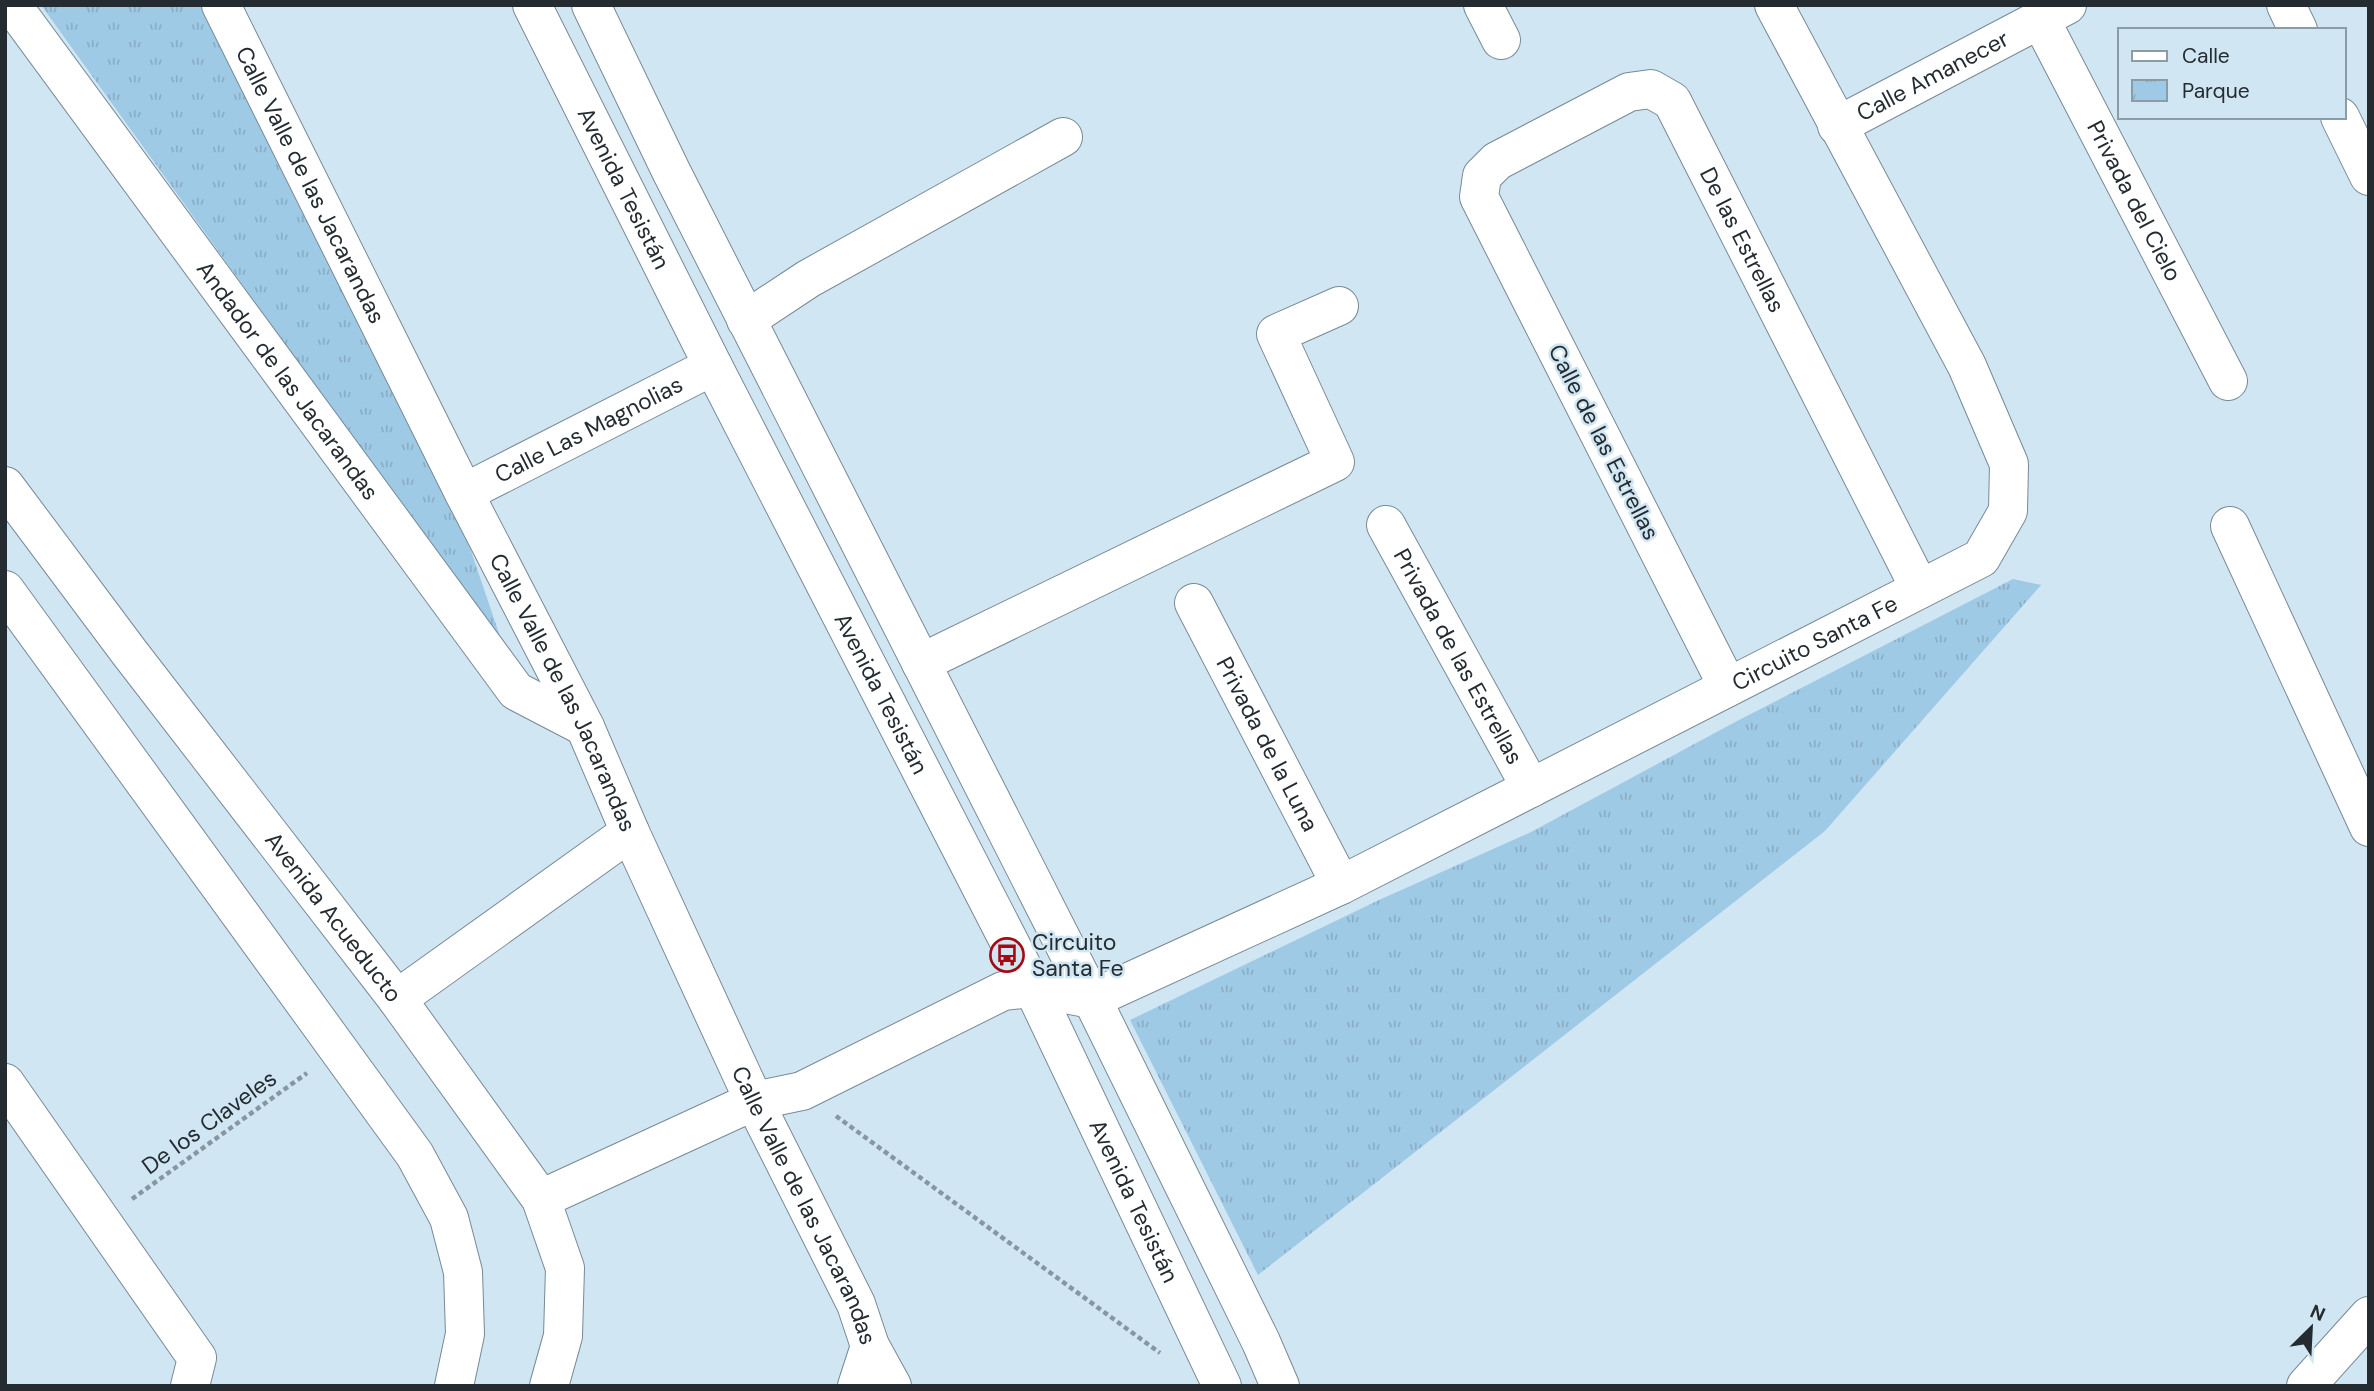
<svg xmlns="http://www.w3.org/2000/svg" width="2374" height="1391" font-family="'DM Sans',sans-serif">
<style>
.park{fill:url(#park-tufts)}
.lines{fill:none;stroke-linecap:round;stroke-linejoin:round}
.minor-casing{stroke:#778a96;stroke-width:40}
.path{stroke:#8797a0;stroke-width:4.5;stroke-dasharray:5 3.5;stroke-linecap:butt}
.minor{stroke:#fff;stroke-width:38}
.labels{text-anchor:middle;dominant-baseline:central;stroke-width:5;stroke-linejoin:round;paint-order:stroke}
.street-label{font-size:23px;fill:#242c31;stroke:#d1e6f3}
.poi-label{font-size:23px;fill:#242c31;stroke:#d1e6f3;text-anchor:start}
</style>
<defs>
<pattern id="park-tufts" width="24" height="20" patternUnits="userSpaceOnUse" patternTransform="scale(1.75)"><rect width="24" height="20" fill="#9fcae6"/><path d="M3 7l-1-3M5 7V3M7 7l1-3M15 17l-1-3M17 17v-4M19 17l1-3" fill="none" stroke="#89aec6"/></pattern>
</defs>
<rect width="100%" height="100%" fill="#d1e6f3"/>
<g class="park">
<path d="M41 5H201L451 492 504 648Z"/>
<path d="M2013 579 2041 585 1825 831 1258 1275 1130 1020 1379 900 1531 832 1737 721Z"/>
</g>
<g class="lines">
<g class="minor-casing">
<g id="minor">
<path id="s1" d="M12 5 516 691 585 727"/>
<path id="s2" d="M221 5 464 493 585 727 630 832 754 1101 856 1304 870 1346 892 1386"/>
<path id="s3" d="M532 5 713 366 1033 988 1222 1386"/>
<path d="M591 5 671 171 1092 999 1261 1342 1280 1386"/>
<path d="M1483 5 1501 40"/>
<path d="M2286 5 2298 30"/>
<path id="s4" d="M2040 19 2228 381"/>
<path d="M2340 117 2369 176"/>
<path id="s5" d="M1837 126 2067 5"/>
<path d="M746 320 808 279 1063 137"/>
<path id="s6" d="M5 486 129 652 397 999 541 1199 565 1268 563 1336 549 1386"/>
<path id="s7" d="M464 493 713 366"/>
<path id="s8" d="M1386 525 1531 788"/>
<path d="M2230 526 2369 827"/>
<path d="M5 590 415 1155 449 1218 463 1272 465 1334 454 1386"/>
<path id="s9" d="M1194 603 1341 885"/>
<path d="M921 663 1335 462 1276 334 1339 306"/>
<path id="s10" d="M1728 687 1479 197 1482 176 1497 161 1629 92 1651 89 1672 101 1920 589"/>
<path d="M397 999 630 832"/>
<path d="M5 1083 197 1358 190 1386"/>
<path id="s11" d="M541 1199 754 1101 802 1091 1003 991 1033 988 1092 999 1341 885 1981 558 2008 511 2009 464 1967 366 1774 5"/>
<path d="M857 1386 870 1346"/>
<path d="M2306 1386 2369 1316"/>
</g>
</g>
<g class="path">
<path d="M836 1116 1160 1353"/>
<path d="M132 1199 307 1073"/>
</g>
<use href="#minor" class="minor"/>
</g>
<defs>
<g id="bus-ring" transform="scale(1.75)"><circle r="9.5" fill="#d1e6f3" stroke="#a30a14" stroke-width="1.5"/><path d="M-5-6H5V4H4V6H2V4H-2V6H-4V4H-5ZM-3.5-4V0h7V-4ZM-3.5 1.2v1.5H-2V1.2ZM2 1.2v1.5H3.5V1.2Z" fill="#a30a14"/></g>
</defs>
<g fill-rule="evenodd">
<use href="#bus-ring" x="1007" y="955"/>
</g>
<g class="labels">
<g class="street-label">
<text stroke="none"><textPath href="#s5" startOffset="108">Calle Amanecer</textPath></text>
<text stroke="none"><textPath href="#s2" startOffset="201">Calle Valle de las Jacarandas</textPath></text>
<text stroke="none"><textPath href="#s3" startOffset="205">Avenida Tesistán</textPath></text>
<text stroke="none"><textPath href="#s4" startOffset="205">Privada del Cielo</textPath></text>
<text stroke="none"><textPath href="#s10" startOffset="943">De las Estrellas</textPath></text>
<text stroke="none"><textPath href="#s1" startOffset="466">Andador de las Jacarandas</textPath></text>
<text stroke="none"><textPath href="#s7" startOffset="140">Calle Las Magnolias</textPath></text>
<text transform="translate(1604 442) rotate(63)">Calle de las Estrellas</text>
<text stroke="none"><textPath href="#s11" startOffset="1404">Circuito Santa Fe</textPath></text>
<text stroke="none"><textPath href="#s8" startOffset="150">Privada de las Estrellas</textPath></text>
<text stroke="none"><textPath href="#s2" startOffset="768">Calle Valle de las Jacarandas</textPath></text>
<text stroke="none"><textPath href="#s3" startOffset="772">Avenida Tesistán</textPath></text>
<text stroke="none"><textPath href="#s9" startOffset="159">Privada de la Luna</textPath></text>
<text stroke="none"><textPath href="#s6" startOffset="542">Avenida Acueducto</textPath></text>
<text transform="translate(209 1122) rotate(-36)">De los Claveles</text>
<text stroke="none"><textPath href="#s3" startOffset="1339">Avenida Tesistán</textPath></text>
<text stroke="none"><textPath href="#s2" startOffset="1335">Calle Valle de las Jacarandas</textPath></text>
</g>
<g class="poi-label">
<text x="1032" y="942">Circuito<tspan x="1032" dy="26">Santa Fe</tspan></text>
</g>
</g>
<rect width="2374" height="1391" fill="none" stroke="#242c31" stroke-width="14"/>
<rect x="2118" y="28" width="228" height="91" fill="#d1e6f3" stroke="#8c9ca5" stroke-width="2"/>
<rect x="2132" y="51" width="35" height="10" fill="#ffffff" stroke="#8c9ca5" stroke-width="2"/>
<text x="2182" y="63" font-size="21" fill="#242c31">Calle</text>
<rect x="2132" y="80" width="35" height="21" fill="url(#park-tufts)" stroke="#8c9ca5" stroke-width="2"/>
<text x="2182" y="98" font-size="21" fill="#242c31">Parque</text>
<g transform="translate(2311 1328) rotate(24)" stroke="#d1e6f3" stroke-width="5" paint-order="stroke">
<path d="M0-5L12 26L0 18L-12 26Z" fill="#242c31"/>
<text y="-10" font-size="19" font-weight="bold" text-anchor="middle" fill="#242c31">N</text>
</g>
</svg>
